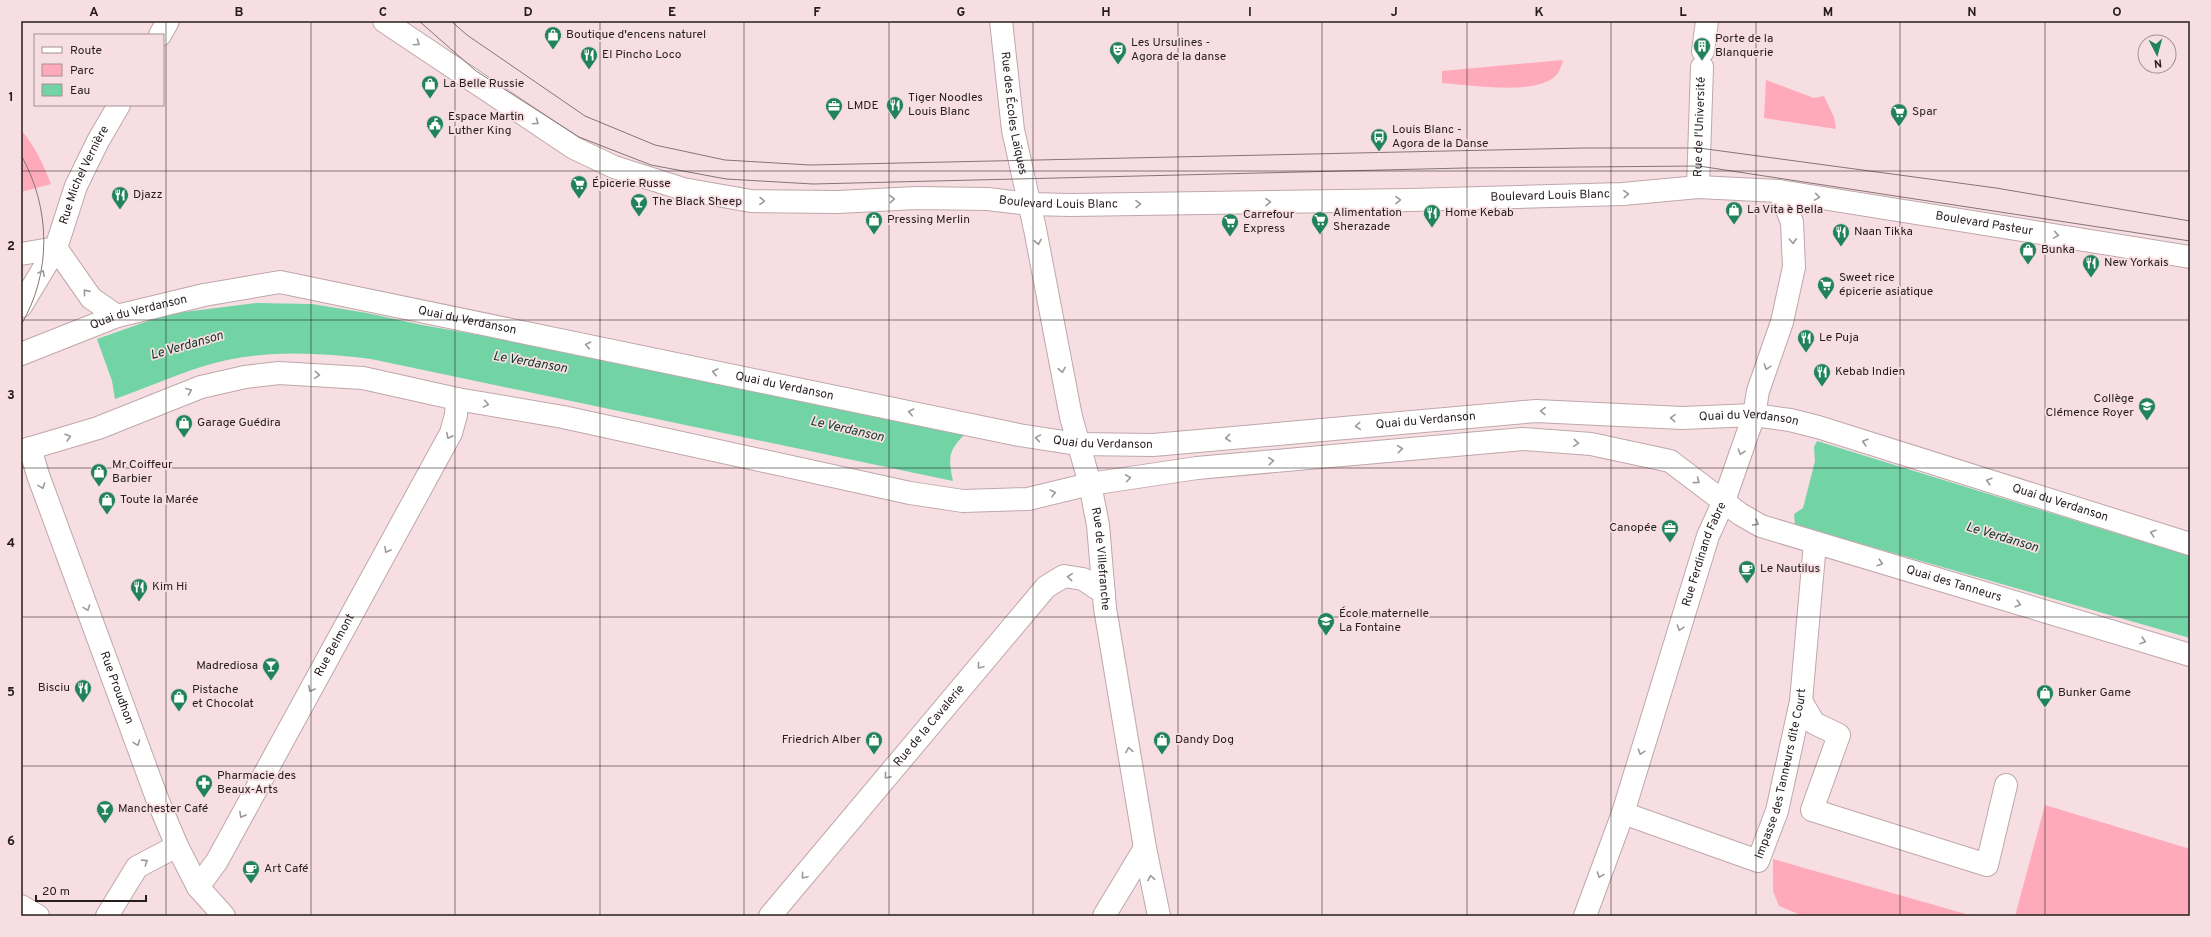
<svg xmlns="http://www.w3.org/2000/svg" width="2211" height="937" font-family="Overpass,sans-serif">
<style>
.green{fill:#feaaba}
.water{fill:#72d4a5}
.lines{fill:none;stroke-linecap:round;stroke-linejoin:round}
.minor-casing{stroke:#bfa7ab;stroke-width:24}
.major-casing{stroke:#bfa7ab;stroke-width:24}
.minor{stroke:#fff;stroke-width:22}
.major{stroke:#fff;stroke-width:22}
.tram{stroke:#857577;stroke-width:1}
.oneway{stroke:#9d9999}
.grid{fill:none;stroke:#251c1d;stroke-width:1;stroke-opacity:0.55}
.labels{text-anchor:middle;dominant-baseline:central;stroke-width:3.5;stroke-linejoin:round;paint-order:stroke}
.poi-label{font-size:12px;fill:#251c1d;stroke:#f7dee2;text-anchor:start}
.street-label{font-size:12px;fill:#251c1d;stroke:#f7dee2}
.water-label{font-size:13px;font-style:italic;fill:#0c3825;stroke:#f7dee2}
.neatline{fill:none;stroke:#251c1d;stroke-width:1.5}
.grid-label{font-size:13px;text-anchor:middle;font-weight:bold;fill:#251c1d}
</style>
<rect width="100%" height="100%" fill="#f7dee2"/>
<g class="green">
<path d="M1563 60C1561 68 1558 76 1550 80 1526 94 1470 85 1442 83V71Z"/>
<path d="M1766 80 1814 98 1824 96 1834 117 1836 129 1764 118Z"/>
<path d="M21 130C35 146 43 164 51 184L21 192Z"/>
<path d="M2045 805 2190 849V916H2015Z"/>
<path d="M1773 859 1973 916H1803L1779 906 1773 891Z"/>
</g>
<g class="water">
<path d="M257 303 312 304 367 313 422 325 530 344 965 434C948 451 948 458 953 481L371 359C314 352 257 349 201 367 172 376 144 389 115 399L112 381 97 339 168 314Z"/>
<path d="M1817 441 2190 556V638L1795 525 1794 514 1803 508 1815 461 1814 447Z"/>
</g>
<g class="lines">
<g class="minor-casing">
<g id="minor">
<path id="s1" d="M384 21 574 148 614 167 683 189 751 201 838 202 916 198 988 199 1029 204 1071 205 1410 200 1623 194 1698 187 1779 191 2190 257"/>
<path id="s2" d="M1001 21 1013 130 1035 229 1071 417 1090 484 1098 525 1105 608 1145 848 1159 916"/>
<path d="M160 35 168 21"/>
<path d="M1703 51 1707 21"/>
<path id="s3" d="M1698 187 1702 67"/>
<path d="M21 254 56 248 91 298 117 316"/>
<path id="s4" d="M21 306 56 248 76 186 98 141 119 105"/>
<path id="s5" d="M30 448 38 475 158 801 177 846 198 887 224 916"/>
<path d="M1801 701 1814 723 1839 735 1812 810 1987 865 2006 785"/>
<path id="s6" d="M1623 813 1758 861 1777 811 1801 701 1815 543"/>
<path id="s7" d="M198 887 217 861 451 433 456 415 457 399"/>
<path d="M21 906 38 916"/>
<path d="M107 916 137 867 177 846"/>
<path id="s8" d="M770 916 1046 587 1064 576 1083 579 1104 593"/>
<path d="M1104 916 1145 848"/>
<path id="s9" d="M1585 916 1623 813 1708 536 1724 501 1754 415 1758 391 1782 322 1794 267 1792 222 1779 191"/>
</g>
</g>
<g class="major-casing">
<g id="major">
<path id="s10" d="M21 354 117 316 204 295 280 282 1019 435 1077 444 1153 445 1536 411 1682 418 1754 415 1790 420 1818 427 2190 544"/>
<path id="s11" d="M21 451 98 428 201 387 245 377 279 373 363 378 457 399 563 417 910 493 963 501 1028 499 1090 484 1197 468 1523 439 1591 444 1670 461 1740 514 1761 526 2190 655"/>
</g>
</g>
<use href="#minor" class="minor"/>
<use href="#major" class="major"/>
<g class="tram">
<path d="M419 21 476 71 579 137 651 165 726 179 813 184 1464 168 1699 166 2190 241"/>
<path d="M451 21 467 35 585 116 655 145 725 160 810 165 1584 148H1699L1996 188 2190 221"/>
<path d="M21 155C51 208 52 273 21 325"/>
<path d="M21 223V261"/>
</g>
</g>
<defs><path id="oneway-chevron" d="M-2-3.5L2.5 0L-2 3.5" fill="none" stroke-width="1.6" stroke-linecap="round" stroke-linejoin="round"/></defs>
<g class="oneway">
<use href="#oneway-chevron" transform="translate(417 43) rotate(34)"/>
<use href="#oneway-chevron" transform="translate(536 122) rotate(34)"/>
<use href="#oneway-chevron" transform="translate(1626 194) rotate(-4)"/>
<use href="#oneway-chevron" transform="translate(1817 197) rotate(9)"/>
<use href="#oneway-chevron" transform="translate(892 199) rotate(-3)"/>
<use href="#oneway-chevron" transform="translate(1398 200) rotate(-1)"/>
<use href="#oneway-chevron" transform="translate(762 201) rotate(1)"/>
<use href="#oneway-chevron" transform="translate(1268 202) rotate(-1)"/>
<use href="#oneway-chevron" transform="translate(1138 204) rotate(-1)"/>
<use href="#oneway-chevron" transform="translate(2056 235) rotate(9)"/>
<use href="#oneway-chevron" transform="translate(1793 241) rotate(87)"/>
<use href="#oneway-chevron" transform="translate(1038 242) rotate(79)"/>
<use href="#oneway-chevron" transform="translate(42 273) rotate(-61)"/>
<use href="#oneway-chevron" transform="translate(86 292) rotate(-129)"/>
<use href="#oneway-chevron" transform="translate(588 345) rotate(-168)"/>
<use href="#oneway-chevron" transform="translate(1767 367) rotate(108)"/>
<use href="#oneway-chevron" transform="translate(1062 370) rotate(79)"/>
<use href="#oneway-chevron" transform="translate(715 372) rotate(-168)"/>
<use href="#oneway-chevron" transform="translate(317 375) rotate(4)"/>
<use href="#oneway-chevron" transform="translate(189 391) rotate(-22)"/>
<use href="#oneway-chevron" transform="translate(486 404) rotate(10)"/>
<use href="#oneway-chevron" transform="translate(1543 411) rotate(-177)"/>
<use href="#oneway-chevron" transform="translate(911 412) rotate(-168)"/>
<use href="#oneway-chevron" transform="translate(1673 418) rotate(-177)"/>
<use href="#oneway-chevron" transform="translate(1358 426) rotate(175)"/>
<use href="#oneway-chevron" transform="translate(449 436) rotate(116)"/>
<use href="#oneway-chevron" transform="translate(68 437) rotate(-17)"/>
<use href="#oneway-chevron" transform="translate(1038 438) rotate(-171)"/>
<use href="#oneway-chevron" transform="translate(1228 438) rotate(174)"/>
<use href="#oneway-chevron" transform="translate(1865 442) rotate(-163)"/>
<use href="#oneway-chevron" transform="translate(1576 443) rotate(4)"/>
<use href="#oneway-chevron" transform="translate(1400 449) rotate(-5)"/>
<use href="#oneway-chevron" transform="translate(1741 452) rotate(109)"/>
<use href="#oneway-chevron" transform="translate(1271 461) rotate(-5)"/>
<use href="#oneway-chevron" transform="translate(1128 478) rotate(-8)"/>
<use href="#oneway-chevron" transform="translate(1697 481) rotate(37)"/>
<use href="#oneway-chevron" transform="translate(1989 481) rotate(-163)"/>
<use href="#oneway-chevron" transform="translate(42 486) rotate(70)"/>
<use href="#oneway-chevron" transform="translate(1053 493) rotate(-14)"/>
<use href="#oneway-chevron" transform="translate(1756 523) rotate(28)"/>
<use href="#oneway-chevron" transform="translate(2153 533) rotate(-163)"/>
<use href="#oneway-chevron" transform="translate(387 550) rotate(119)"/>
<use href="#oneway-chevron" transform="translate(1880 563) rotate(17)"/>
<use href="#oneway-chevron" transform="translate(1070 577) rotate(-175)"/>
<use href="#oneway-chevron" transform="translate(2018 604) rotate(17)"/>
<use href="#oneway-chevron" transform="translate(87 608) rotate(70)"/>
<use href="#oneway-chevron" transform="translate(1680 628) rotate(107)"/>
<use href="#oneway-chevron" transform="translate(2143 641) rotate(17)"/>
<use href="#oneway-chevron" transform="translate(980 666) rotate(130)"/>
<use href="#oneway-chevron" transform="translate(311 689) rotate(119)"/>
<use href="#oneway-chevron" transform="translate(137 743) rotate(70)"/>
<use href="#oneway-chevron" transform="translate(1129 750) rotate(-99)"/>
<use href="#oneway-chevron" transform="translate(1641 752) rotate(107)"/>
<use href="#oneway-chevron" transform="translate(887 776) rotate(130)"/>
<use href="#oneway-chevron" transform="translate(242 815) rotate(119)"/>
<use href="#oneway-chevron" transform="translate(145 862) rotate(-33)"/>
<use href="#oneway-chevron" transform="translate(1600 875) rotate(110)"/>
<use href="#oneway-chevron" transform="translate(804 876) rotate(130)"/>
<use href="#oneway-chevron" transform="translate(1151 878) rotate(-101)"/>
</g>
<path class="grid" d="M166 21V916M311 21V916M455 21V916M600 21V916M744 21V916M889 21V916M1033 21V916M1178 21V916M1322 21V916M1467 21V916M1611 21V916M1756 21V916M1900 21V916M2045 21V916M21 171H2190M21 320H2190M21 468H2190M21 617H2190M21 766H2190"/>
<defs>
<g id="shop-pin" transform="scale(0.9)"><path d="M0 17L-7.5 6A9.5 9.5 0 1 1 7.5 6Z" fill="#21835b" stroke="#f7dee2"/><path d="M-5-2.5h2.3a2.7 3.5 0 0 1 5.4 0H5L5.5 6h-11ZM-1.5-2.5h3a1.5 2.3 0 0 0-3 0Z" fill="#fff"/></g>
<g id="building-pin" transform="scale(0.9)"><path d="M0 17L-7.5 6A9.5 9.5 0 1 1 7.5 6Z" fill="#21835b" stroke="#f7dee2"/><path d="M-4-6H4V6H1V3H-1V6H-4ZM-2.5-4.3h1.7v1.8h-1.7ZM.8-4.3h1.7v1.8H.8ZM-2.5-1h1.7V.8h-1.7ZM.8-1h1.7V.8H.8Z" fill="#fff"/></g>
<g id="theatre-pin" transform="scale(0.9)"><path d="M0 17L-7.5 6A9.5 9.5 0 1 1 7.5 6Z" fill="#21835b" stroke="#f7dee2"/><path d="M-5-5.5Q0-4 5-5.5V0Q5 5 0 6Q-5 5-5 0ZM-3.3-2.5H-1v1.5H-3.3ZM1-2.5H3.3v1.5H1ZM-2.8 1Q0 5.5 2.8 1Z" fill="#fff"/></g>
<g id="restaurant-pin" transform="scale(0.9)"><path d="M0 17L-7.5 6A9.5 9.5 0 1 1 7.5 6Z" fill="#21835b" stroke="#f7dee2"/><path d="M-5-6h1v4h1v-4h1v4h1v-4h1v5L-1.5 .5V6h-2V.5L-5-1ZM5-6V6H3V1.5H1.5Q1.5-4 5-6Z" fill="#fff"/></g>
<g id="office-pin" transform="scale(0.9)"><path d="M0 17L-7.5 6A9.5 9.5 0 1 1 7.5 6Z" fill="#21835b" stroke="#f7dee2"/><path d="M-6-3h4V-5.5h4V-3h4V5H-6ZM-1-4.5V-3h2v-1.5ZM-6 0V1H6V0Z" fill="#fff"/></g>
<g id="supermarket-pin" transform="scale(0.9)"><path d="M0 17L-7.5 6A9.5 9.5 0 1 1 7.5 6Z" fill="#21835b" stroke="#f7dee2"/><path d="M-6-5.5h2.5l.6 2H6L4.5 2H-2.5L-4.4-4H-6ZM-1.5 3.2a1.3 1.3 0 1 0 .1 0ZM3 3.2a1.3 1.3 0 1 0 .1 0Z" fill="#fff"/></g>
<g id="civic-pin" transform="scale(0.9)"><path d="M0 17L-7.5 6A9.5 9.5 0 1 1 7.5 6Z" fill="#21835b" stroke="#f7dee2"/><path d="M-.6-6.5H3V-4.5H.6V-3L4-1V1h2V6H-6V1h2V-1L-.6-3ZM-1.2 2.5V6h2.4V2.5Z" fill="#fff"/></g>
<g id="bus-pin" transform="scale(0.9)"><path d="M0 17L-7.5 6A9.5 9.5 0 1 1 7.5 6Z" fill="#21835b" stroke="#f7dee2"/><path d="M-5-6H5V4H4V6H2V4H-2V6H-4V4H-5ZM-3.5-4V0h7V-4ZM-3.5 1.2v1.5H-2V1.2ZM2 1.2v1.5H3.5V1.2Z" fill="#fff"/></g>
<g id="bar-pin" transform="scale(0.9)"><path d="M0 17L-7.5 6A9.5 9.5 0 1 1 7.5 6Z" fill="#21835b" stroke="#f7dee2"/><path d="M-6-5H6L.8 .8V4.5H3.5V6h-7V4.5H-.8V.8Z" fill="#fff"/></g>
<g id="school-pin" transform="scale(0.9)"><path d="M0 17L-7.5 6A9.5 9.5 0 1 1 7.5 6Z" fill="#21835b" stroke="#f7dee2"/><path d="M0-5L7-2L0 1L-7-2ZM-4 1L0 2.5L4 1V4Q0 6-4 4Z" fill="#fff"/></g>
<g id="cafe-pin" transform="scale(0.9)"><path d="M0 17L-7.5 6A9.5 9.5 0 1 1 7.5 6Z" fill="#21835b" stroke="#f7dee2"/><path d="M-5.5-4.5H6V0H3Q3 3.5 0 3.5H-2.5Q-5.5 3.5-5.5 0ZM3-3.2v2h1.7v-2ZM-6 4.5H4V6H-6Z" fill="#fff"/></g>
<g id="pharmacy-pin" transform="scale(0.9)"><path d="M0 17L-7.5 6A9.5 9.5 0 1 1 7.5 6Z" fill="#21835b" stroke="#f7dee2"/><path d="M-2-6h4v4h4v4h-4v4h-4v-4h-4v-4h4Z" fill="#fff"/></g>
</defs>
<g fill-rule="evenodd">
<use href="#shop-pin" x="553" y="35"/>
<use href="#building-pin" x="1702" y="46"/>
<use href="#theatre-pin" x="1118" y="50"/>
<use href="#restaurant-pin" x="589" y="55"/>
<use href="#shop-pin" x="430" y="84"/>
<use href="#restaurant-pin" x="895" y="105"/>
<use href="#office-pin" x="834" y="106"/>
<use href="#supermarket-pin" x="1899" y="112"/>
<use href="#civic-pin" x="435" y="124"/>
<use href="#bus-pin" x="1379" y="137"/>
<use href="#supermarket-pin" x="579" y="184"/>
<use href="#restaurant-pin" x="120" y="195"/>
<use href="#bar-pin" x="639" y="202"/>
<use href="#shop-pin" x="1734" y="210"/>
<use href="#restaurant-pin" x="1432" y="213"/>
<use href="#shop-pin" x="874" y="220"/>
<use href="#supermarket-pin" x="1320" y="220"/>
<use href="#supermarket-pin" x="1230" y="222"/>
<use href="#restaurant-pin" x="1841" y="232"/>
<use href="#shop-pin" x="2028" y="250"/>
<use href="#restaurant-pin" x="2091" y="263"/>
<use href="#supermarket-pin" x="1826" y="285"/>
<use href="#restaurant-pin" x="1806" y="338"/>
<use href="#restaurant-pin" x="1822" y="372"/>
<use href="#school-pin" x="2147" y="406"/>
<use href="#shop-pin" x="184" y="423"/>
<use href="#shop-pin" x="99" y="472"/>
<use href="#shop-pin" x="107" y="500"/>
<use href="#office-pin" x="1670" y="528"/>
<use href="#cafe-pin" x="1747" y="569"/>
<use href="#restaurant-pin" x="139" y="587"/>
<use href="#school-pin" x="1326" y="621"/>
<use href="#bar-pin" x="271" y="666"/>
<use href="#restaurant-pin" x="83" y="688"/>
<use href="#shop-pin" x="2045" y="693"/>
<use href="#shop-pin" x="179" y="697"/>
<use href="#shop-pin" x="874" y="740"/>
<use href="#shop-pin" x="1162" y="740"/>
<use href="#pharmacy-pin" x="204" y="783"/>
<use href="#bar-pin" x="105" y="809"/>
<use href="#cafe-pin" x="251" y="869"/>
</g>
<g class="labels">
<g class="poi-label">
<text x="566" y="35">Boutique d'encens naturel</text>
<text x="1715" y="39">Porte de la<tspan x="1715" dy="14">Blanquerie</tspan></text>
<text x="1131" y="43">Les Ursulines -<tspan x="1131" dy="14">Agora de la danse</tspan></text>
<text x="602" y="55">El Pincho Loco</text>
<text x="443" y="84">La Belle Russie</text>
<text x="908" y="98">Tiger Noodles<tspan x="908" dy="14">Louis Blanc</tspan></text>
<text x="847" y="106">LMDE</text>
<text x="1912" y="112">Spar</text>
<text x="448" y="117">Espace Martin<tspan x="448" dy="14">Luther King</tspan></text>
<text x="1392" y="130">Louis Blanc -<tspan x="1392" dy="14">Agora de la Danse</tspan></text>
<text x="592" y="184">Épicerie Russe</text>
<text x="133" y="195">Djazz</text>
<text x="652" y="202">The Black Sheep</text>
<text x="1747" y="210">La Vita è Bella</text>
<text x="1333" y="213">Alimentation<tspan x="1333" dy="14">Sherazade</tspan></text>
<text x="1445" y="213">Home Kebab</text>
<text x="1243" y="215">Carrefour<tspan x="1243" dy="14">Express</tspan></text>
<text x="887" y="220">Pressing Merlin</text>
<text x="1854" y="232">Naan Tikka</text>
<text x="2041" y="250">Bunka</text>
<text x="2104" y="263">New Yorkais</text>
<text x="1839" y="278">Sweet rice<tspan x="1839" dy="14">épicerie asiatique</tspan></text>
<text x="1819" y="338">Le Puja</text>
<text x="1835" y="372">Kebab Indien</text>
<text x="2134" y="399" text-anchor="end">Collège<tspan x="2134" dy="14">Clémence Royer</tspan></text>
<text x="197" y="423">Garage Guédira</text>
<text x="112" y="465">Mr Coiffeur<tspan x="112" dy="14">Barbier</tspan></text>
<text x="120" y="500">Toute la Marée</text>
<text x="1657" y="528" text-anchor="end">Canopée</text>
<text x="1760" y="569">Le Nautilus</text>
<text x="152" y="587">Kim Hi</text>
<text x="1339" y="614">École maternelle<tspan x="1339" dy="14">La Fontaine</tspan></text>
<text x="258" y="666" text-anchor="end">Madrediosa</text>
<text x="70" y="688" text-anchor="end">Bisciu</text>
<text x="192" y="690">Pistache<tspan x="192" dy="14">et Chocolat</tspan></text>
<text x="2058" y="693">Bunker Game</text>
<text x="861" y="740" text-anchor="end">Friedrich Alber</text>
<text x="1175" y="740">Dandy Dog</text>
<text x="217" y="776">Pharmacie des<tspan x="217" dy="14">Beaux-Arts</tspan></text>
<text x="118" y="809">Manchester Café</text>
<text x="264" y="869">Art Café</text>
</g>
<g class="street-label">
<text stroke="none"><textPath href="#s2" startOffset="93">Rue des Écoles Laïques</textPath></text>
<text stroke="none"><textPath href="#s3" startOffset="60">Rue de l'Université</textPath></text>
<text stroke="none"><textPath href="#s4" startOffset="146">Rue Michel Vernière</textPath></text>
<text stroke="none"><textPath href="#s1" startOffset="1214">Boulevard Louis Blanc</textPath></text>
<text stroke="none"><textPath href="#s1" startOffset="722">Boulevard Louis Blanc</textPath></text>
<text stroke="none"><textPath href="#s1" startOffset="1651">Boulevard Pasteur</textPath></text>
<text stroke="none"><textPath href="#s10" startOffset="125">Quai du Verdanson</textPath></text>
<text stroke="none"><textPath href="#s10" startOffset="461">Quai du Verdanson</textPath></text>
<text stroke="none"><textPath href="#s10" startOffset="785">Quai du Verdanson</textPath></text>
<text stroke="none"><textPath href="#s10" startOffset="1433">Quai du Verdanson</textPath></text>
<text stroke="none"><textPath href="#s10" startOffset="1757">Quai du Verdanson</textPath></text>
<text stroke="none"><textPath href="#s10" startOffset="1109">Quai du Verdanson</textPath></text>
<text stroke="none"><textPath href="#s10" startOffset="2081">Quai du Verdanson</textPath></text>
<text stroke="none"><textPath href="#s9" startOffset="381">Rue Ferdinand Fabre</textPath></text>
<text stroke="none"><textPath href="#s2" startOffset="548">Rue de Villefranche</textPath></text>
<text stroke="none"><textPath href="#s11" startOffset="1994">Quai des Tanneurs</textPath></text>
<text stroke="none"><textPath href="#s7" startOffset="278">Rue Belmont</textPath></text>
<text stroke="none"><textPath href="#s5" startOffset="255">Rue Proudhon</textPath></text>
<text stroke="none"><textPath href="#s8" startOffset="248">Rue de la Cavalerie</textPath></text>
<text stroke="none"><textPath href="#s6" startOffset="234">Impasse des Tanneurs dite Court</textPath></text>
</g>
<g class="water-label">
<text transform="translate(187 346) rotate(-16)">Le Verdanson</text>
<text transform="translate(530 363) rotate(10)">Le Verdanson</text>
<text transform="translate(847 430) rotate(13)">Le Verdanson</text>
<text transform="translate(2002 538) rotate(17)">Le Verdanson</text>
</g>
</g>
<rect width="2211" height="937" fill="none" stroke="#f7dee2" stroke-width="44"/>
<rect x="34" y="34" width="130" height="72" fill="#f7dee2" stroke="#a39093"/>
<rect x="42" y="47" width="20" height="6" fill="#ffffff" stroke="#a39093"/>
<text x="70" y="54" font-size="12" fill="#251c1d">Route</text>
<rect x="42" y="64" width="20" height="12" fill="#feaaba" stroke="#a39093"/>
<text x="70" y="74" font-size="12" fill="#251c1d">Parc</text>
<rect x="42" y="84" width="20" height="12" fill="#72d4a5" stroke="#a39093"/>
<text x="70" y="94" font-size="12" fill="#251c1d">Eau</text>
<g transform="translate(2157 54) rotate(174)"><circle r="19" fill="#f7dee2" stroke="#a39093"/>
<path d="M0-3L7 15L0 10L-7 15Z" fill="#21835b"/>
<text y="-6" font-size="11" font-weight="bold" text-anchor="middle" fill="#251c1d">N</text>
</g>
<path d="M36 895v6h110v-6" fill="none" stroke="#251c1d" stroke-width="2"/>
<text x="42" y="895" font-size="12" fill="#251c1d" stroke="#f7dee2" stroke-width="3" paint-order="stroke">20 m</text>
<rect x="22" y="22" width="2167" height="893" class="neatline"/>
<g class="grid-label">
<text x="94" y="16">A</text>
<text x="239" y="16">B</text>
<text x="383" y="16">C</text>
<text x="528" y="16">D</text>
<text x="672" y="16">E</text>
<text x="817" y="16">F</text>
<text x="961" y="16">G</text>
<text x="1106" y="16">H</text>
<text x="1250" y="16">I</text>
<text x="1394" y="16">J</text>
<text x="1539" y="16">K</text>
<text x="1683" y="16">L</text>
<text x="1828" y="16">M</text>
<text x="1972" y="16">N</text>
<text x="2117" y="16">O</text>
<text x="11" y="101">1</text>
<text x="11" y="250">2</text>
<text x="11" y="399">3</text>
<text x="11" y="547">4</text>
<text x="11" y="696">5</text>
<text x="11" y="845">6</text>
</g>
</svg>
